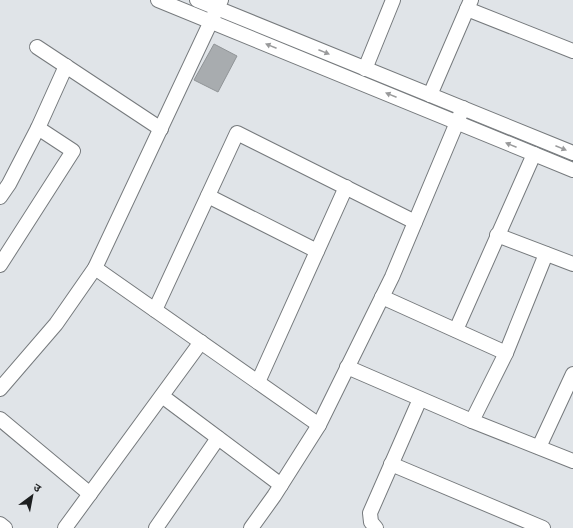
<svg xmlns="http://www.w3.org/2000/svg" width="573" height="528" font-family="'DM Sans','Noto Sans Devanagari',sans-serif">
<style>
.building{fill:#a8acaf;stroke:#909497}
.lines{fill:none;stroke-linecap:round;stroke-linejoin:round}
.minor-casing{stroke:#767a7d;stroke-width:16}
.minor{stroke:#fff;stroke-width:14}
.oneway{fill:#999a9b}
</style>
<rect width="100%" height="100%" fill="#e0e4e8"/>
<path class="building" d="M214 44 237 56 218 92 194 80Z"/>
<g class="lines">
<g class="minor-casing">
<g id="minor">
<path d="M158 0 573 170"/>
<path d="M197 0 573 153"/>
<path d="M467 9 573 51"/>
<path d="M37 47 161 129"/>
<path d="M365 69 393 0"/>
<path d="M430 95 471 0"/>
<path d="M208 196 317 251"/>
<path d="M0 197 9 184 38 128 66 66"/>
<path d="M497 235 573 264"/>
<path d="M0 265 73 151 38 128"/>
<path d="M95 268 319 425"/>
<path d="M382 297 506 353"/>
<path d="M155 310 237 133 415 222"/>
<path d="M456 330 534 154"/>
<path d="M347 367 472 421 573 461"/>
<path d="M258 382 346 187"/>
<path d="M0 389 56 324 95 268 221 0"/>
<path d="M162 396 281 485"/>
<path d="M0 419 90 494"/>
<path d="M472 421 506 353 546 254"/>
<path d="M539 447 573 374"/>
<path d="M391 464 543 528"/>
<path d="M0 524 5 528"/>
<path d="M65 528 201 342"/>
<path d="M156 528 218 438"/>
<path d="M251 528 274 496 319 425 392 277 463 108"/>
<path d="M376 528 371 522 370 513 420 399"/>
</g>
</g>
<use href="#minor" class="minor"/>
</g>
<defs><path id="oneway-solid" d="M-6-.8H1V-3.2L6.5 0L1 3.2V.8H-6Z"/></defs>
<g class="oneway">
<use href="#oneway-solid" transform="translate(271 46) rotate(-158)"/>
<use href="#oneway-solid" transform="translate(324 52) rotate(22)"/>
<use href="#oneway-solid" transform="translate(391 95) rotate(-158)"/>
<use href="#oneway-solid" transform="translate(511 145) rotate(-158)"/>
<use href="#oneway-solid" transform="translate(561 148) rotate(22)"/>
</g>
<g transform="translate(32 496) rotate(32)" stroke="#e0e4e8" stroke-width="3" paint-order="stroke">
<path d="M0-3L7 15L0 10L-7 15Z" fill="#1d1f20"/>
<text y="-6" font-size="11" font-weight="bold" text-anchor="middle" fill="#1d1f20">उ</text>
</g>
</svg>
